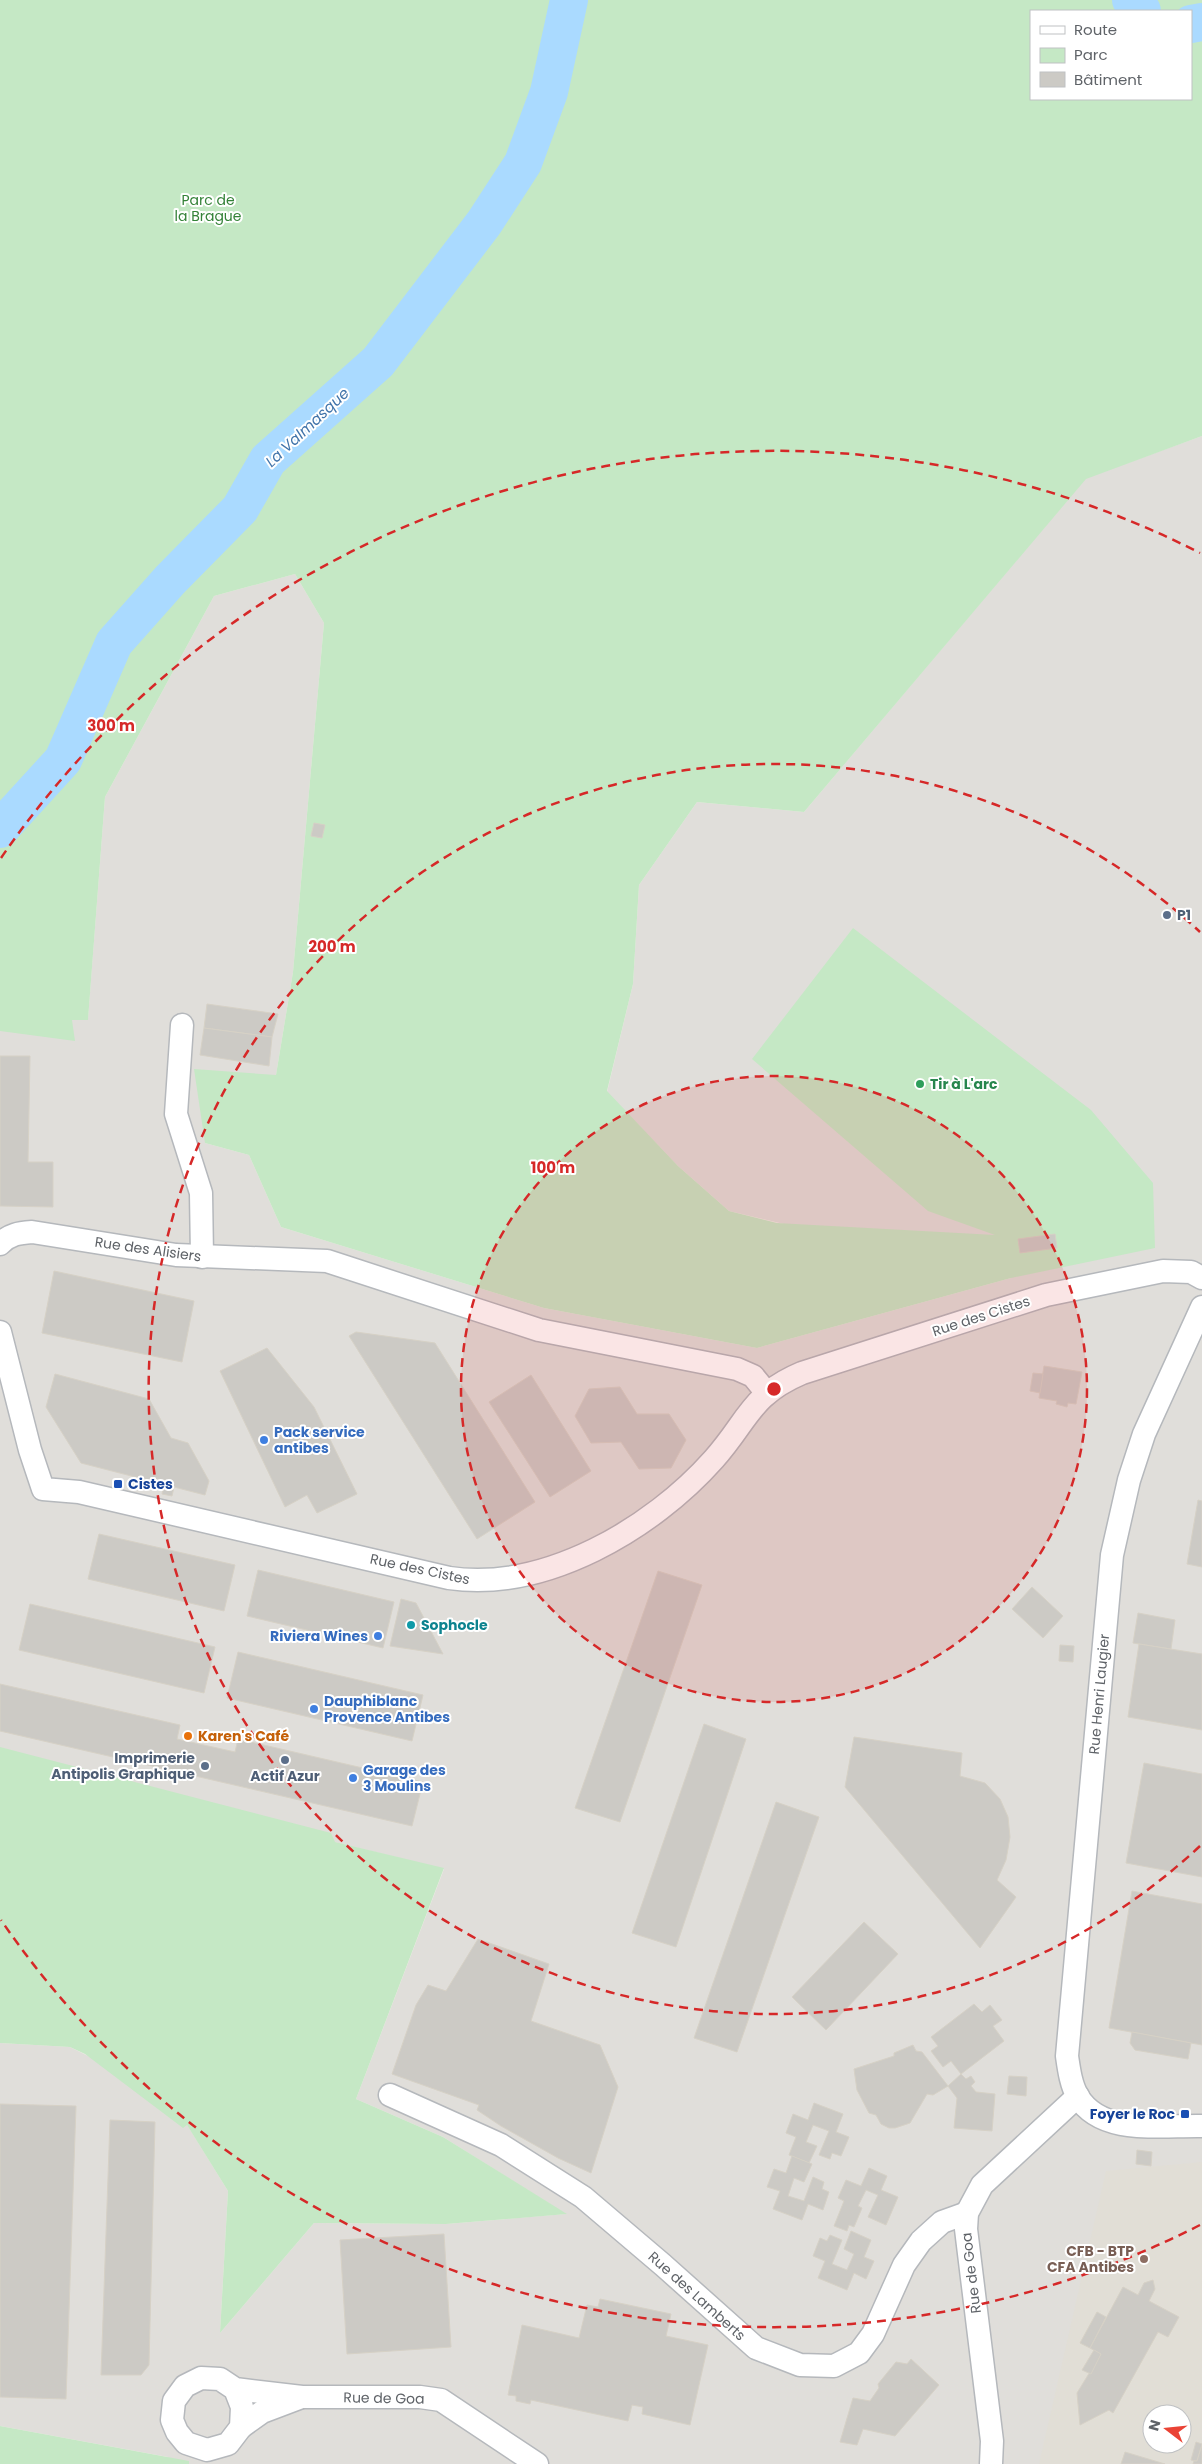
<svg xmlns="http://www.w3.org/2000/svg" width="1202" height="2464" font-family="Poppins,sans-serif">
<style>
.industrial{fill:#e0deda;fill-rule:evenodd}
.education{fill:#e1ded6;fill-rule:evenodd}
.green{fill:#c5e8c5;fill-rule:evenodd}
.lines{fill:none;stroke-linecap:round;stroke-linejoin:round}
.river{stroke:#aadaff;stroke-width:38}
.building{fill:#cccac5;stroke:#d6d1c6}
.street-casing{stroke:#b5b8bc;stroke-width:25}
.street{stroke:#fff;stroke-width:22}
.ring{fill:none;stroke:#d62828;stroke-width:2.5;stroke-dasharray:9 6}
.service-dot{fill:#5c6f8a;stroke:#fff;stroke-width:2}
.leisure-dot{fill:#2e9e5b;stroke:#fff;stroke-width:2}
.shop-dot{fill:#3f7fe0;stroke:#fff;stroke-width:2}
.transit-dot{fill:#1a4fb4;stroke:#fff;stroke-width:2}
.culture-dot{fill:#0f9aa8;stroke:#fff;stroke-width:2}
.food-dot{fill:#e8710a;stroke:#fff;stroke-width:2}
.education-dot{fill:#8d6e63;stroke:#fff;stroke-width:2}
.labels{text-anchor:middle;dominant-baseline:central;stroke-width:4;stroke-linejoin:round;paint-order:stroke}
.park-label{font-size:14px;fill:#348238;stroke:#fff}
.service-label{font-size:14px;font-weight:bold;fill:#4e5e75;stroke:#fff;text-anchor:start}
.leisure-label{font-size:14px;font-weight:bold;fill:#27864d;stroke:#fff;text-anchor:start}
.street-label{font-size:14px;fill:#5f6368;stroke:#fff}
.shop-label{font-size:14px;font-weight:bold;fill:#366cbe;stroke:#fff;text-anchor:start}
.transit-label{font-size:14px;font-weight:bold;fill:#164399;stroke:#fff;text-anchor:start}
.culture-label{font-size:14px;font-weight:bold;fill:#0d838f;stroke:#fff;text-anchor:start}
.food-label{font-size:14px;font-weight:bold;fill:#c56008;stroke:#fff;text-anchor:start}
.education-label{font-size:14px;font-weight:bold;fill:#785e54;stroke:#fff;text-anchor:end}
.water-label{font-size:15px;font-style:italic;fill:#4174aa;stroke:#fff}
.centre{fill:#d62828;stroke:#fff;stroke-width:2.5}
.ring-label{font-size:15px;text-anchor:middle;font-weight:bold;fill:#d62828;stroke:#fff;stroke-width:4;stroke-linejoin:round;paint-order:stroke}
</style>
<rect width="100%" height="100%" fill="#f1efe8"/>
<path class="industrial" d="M1202 436V2464H169L168 2457 0 2426V2043L70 2047 170 2097 228 2191 220 2333 314 2223 446 2224 566 2214 443 2137 356 2099 444 1869 0 1760V1020L88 1019 105 797 214 596 295 574 324 623 293 972 276 1075 205 1143 249 1155 281 1227 544 1308 757 1348 1011 1278 729 1211 678 1166 607 1092 633 984 639 885 697 802 804 812 1086 478ZM1152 2414H1182V2444H1152Z"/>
<path class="education" d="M1202 2162V2464H1039L1106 2171ZM1152 2414H1182V2444H1152Z"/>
<g class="green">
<path d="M0 0H1202V436L1086 479 804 812 697 802 639 885 633 984 607 1091 678 1166 729 1211 777 1223 995 1235 928 1211 752 1059 853 928 1091 1110 1153 1183 1155 1248 1011 1278 757 1348 544 1308 281 1227 249 1155 205 1143 194 1069 276 1075 293 972 324 623 295 574 214 596 105 797 88 1020H72L75 1041 0 1031ZM1031 11H1191V99H1031Z"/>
<path d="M0 1747 331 1833 335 1842 444 1868 356 2099 443 2137 567 2214 446 2224 314 2223 220 2333 228 2191 187 2125 183 2128 85 2054 70 2047 0 2043Z"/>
<path d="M0 2426 189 2461V2464H0Z"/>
</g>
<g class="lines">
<g class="river">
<path d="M1131 0 1142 11"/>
<path d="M1191 24 1202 22"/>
<path d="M0 829 63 760 114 643 170 580 240 509 268 460 378 362 484 223 523 163 549 92 569 0"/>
</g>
</g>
<g class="building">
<path d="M314 823 325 825 322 838 311 836Z"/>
<path d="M207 1004 278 1014 272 1037 204 1028Z"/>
<path d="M204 1028 272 1037 269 1066 200 1055Z"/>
<path d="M0 1056H30L28 1162H53V1207L0 1206Z"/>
<path d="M1055 1234 1057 1248 1020 1253 1018 1239Z"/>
<path d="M54 1271 194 1301 182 1362 42 1333Z"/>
<path d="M356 1332 435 1343 535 1502 477 1539 349 1336Z"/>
<path d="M267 1348 314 1407 357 1494 317 1513 307 1495 285 1507 220 1371Z"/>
<path d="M1044 1366 1082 1372 1076 1404 1068 1403 1067 1407 1056 1404 1057 1401 1039 1398Z"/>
<path d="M1033 1373 1043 1374 1040 1393 1030 1391Z"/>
<path d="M55 1374 149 1399 171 1438 188 1443 209 1481 205 1495 81 1463 46 1407Z"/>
<path d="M531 1375 591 1471 550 1497 489 1402Z"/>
<path d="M620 1387 637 1414H669L686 1440 671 1468 639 1469 621 1442 591 1443 575 1416 589 1389Z"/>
<path d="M164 1484 174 1487 172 1496 162 1494Z"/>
<path d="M1198 1500 1202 1501V1567L1187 1564Z"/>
<path d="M99 1534 235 1565 224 1611 88 1579Z"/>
<path d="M258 1570 394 1602 383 1648 247 1616Z"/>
<path d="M658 1571 702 1585 620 1822 575 1808Z"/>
<path d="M1032 1587 1063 1616 1043 1638 1012 1609Z"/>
<path d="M401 1599 416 1603 443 1654 390 1646Z"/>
<path d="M30 1604 215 1647 204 1693 19 1650Z"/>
<path d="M1138 1613 1175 1620 1171 1649 1133 1643Z"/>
<path d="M1139 1644 1202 1654V1730L1128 1717Z"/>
<path d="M1060 1645 1074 1646 1073 1662 1059 1661Z"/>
<path d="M238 1652 423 1695 412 1741 227 1698Z"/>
<path d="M0 1684 180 1725 177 1739 235 1752 238 1739 423 1782 412 1826 0 1731Z"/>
<path d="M704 1724 746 1739 676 1947 632 1933Z"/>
<path d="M854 1737 962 1753 960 1776 985 1783 1000 1799 1008 1817 1010 1837 1006 1860 997 1880 1016 1897 980 1948 845 1787Z"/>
<path d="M1144 1763 1202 1774V1877L1126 1863Z"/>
<path d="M776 1802 819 1817 737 2052 694 2038Z"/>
<path d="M1132 1891 1202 1904V2045L1109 2028Z"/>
<path d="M864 1922 898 1954 826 2030 792 1997Z"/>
<path d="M478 1939 549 1964 531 2021 600 2045 618 2087 591 2173 558 2158 501 2126 477 2110 479 2105 392 2074 416 2005 428 1985 446 1991Z"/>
<path d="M974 2004 982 2012 990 2005 1002 2020 993 2026 1004 2041 961 2074 951 2061 943 2067 931 2051 938 2046 931 2037Z"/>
<path d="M1132 2032 1191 2043 1188 2059 1135 2050 1130 2043Z"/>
<path d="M913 2045 916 2051 922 2052 948 2086 933 2095 927 2094 910 2123 895 2128H889L881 2124 876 2115 869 2113 857 2090 854 2069 894 2056V2053Z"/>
<path d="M961 2074 966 2079 971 2076 975 2082 971 2086 976 2092 995 2094 992 2131 954 2128 957 2098 948 2086Z"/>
<path d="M1009 2076 1027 2077 1026 2096 1007 2094Z"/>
<path d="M814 2103 843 2114 836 2132 849 2137 841 2156 832 2153 830 2159 819 2155 829 2131 813 2125 806 2142 817 2146 809 2163 789 2155 796 2137 786 2133 793 2114 808 2120Z"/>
<path d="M0 2104 76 2106 66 2399 0 2397Z"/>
<path d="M110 2120 155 2122 149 2365 141 2375H101Z"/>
<path d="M1137 2150 1152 2152 1151 2166 1136 2164Z"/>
<path d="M792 2156 812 2164 804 2182 794 2178 788 2196 804 2201 813 2177 824 2182 822 2189 829 2192 823 2210 808 2204 802 2220 773 2209 780 2191 767 2187 774 2169 786 2173Z"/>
<path d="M869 2168 887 2176 881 2190 898 2197 886 2225 868 2217 878 2195 866 2190 858 2206 862 2208 854 2227 849 2225 847 2231 834 2226 844 2201 838 2198 846 2180 861 2186Z"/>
<path d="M851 2231 871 2240 864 2257 874 2261 866 2279 854 2273 847 2290 818 2278 825 2261 813 2256 820 2238 827 2241 830 2235 842 2240 832 2264 847 2270 854 2254 844 2249Z"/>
<path d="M444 2234 451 2347 347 2354 340 2240Z"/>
<path d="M1153 2280 1155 2289 1149 2301 1179 2317 1168 2337 1158 2332 1113 2413 1109 2410 1080 2425 1077 2393 1101 2354 1090 2348 1123 2287 1138 2295 1144 2283Z"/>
<path d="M600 2299 671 2314 666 2336 708 2345 690 2425 642 2414 643 2407 632 2405 628 2421 531 2400 530 2404 516 2401V2396L508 2395 522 2325 579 2338 587 2305 598 2307Z"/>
<path d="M1097 2312 1106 2317 1090 2348 1080 2343Z"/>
<path d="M1094 2350 1101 2354 1091 2374 1082 2370Z"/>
<path d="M911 2359 939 2385 895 2436 863 2429 857 2445 840 2442 853 2398 870 2401 879 2388 878 2384 896 2362 907 2364Z"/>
<path d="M1196 2442 1202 2444 1197 2461 1191 2460Z"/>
<path d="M1202 2445V2464H1193L1194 2461H1197Z"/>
<path d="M1125 2452 1165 2464H1121Z"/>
</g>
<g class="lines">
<g class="street-casing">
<g id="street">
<path d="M182 1025 176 1114 201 1193 202 1257"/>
<path d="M0 1244C10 1234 19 1233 32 1232L176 1255 327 1261 539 1330 737 1369 753 1376 766 1392"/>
<path d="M1202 1307 1144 1434 1129 1480 1112 1555 1067 2056C1069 2070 1071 2085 1078 2097 1102 2136 1162 2125 1202 2126"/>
<path d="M0 1332 30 1450 43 1489 79 1492 449 1578C545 1592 652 1529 714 1459 748 1421 750 1395 802 1373L1046 1295 1163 1271 1191 1272 1202 1278"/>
<path d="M390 2095 501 2145 583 2197 663 2265 756 2348 800 2365 834 2366 859 2353 873 2334 904 2265 921 2241 942 2222 967 2213"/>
<path d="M235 2389 242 2407 241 2427 228 2444 207 2450 186 2443 177 2432 172 2420 174 2401 185 2386 201 2378 220 2379 235 2389 302 2397H420L441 2400 537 2464"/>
<path d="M241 2427 262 2412 299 2398"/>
<path d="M991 2464 992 2441 966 2229 967 2213 982 2185 1078 2096"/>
</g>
</g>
<use href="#street" class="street"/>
</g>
<circle cx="774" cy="1389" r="313" fill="#d62828" fill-opacity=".12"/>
<g class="ring">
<circle cx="774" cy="1389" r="313"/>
<path d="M1200 1846A625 625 0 1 1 1200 932"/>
<path d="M1200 2225A938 938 0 0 1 1 1920M1 858A938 938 0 0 1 1200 553"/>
</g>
<g class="service-dot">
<circle cx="1167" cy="915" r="5"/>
<circle cx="285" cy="1760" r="5"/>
<circle cx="205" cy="1766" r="5"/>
</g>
<circle class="leisure-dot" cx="920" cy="1084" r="5"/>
<g class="shop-dot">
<circle cx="264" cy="1440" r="5"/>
<circle cx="378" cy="1636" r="5"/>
<circle cx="314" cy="1709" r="5"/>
<circle cx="353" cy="1778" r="5"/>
</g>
<g class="transit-dot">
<rect x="113" y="1479" width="10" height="10" rx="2.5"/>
<rect x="1180" y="2109" width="10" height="10" rx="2.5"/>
</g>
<circle class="culture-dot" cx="411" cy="1625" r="5"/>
<circle class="food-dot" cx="188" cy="1736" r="5"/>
<circle class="education-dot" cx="1144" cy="2259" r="5"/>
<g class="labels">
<g class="park-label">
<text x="208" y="200">Parc de<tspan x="208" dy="16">la Brague</tspan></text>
</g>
<g class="service-label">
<text x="1177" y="915">P1</text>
<text x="195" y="1758" text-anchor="end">Imprimerie<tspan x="195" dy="16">Antipolis Graphique</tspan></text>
<text x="285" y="1776" text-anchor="middle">Actif Azur</text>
</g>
<g class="leisure-label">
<text x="930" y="1084">Tir à L'arc</text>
</g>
<g class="street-label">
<text transform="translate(148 1249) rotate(8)">Rue des Alisiers</text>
<text transform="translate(981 1316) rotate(-18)">Rue des Cistes</text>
<text transform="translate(420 1569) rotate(12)">Rue des Cistes</text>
<text transform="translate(1099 1694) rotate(-85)">Rue Henri Laugier</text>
<text transform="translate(971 2273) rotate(-97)">Rue de Goa</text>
<text transform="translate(697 2296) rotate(42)">Rue des Lamberts</text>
<text transform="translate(384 2398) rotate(1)">Rue de Goa</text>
</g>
<g class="shop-label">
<text x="274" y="1432">Pack service<tspan x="274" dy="16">antibes</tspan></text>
<text x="368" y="1636" text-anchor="end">Riviera Wines</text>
<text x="324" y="1701">Dauphiblanc<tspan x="324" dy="16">Provence Antibes</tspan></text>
<text x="363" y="1770">Garage des<tspan x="363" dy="16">3 Moulins</tspan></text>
</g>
<g class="transit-label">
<text x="128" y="1484">Cistes</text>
<text x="1175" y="2114" text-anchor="end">Foyer le Roc</text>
</g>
<g class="culture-label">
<text x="421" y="1625">Sophocle</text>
</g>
<g class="food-label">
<text x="198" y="1736">Karen's Café</text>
</g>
<g class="education-label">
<text x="1134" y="2251">CFB - BTP<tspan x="1134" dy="16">CFA Antibes</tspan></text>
</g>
<g class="water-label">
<text transform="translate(307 427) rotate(-43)">La Valmasque</text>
</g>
</g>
<circle cx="774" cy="1389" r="8" class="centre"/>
<g class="ring-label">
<text x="111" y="731">300 m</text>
<text x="332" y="952">200 m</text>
<text x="553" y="1173">100 m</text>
</g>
<rect x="1030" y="10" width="162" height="90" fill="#ffffff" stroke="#bfc1c3"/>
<rect x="1040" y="26" width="25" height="8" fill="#ffffff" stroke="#bfc1c3"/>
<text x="1074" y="35" font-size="15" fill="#5f6368">Route</text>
<rect x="1040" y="48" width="25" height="15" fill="#c5e8c5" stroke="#bfc1c3"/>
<text x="1074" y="60" font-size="15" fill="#5f6368">Parc</text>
<rect x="1040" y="72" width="25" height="15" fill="#cccac5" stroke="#bfc1c3"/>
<text x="1074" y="85" font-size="15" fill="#5f6368">Bâtiment</text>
<g transform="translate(1167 2429) rotate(286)"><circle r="24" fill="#ffffff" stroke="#bfc1c3"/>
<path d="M0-4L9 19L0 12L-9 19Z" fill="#ea4335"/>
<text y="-8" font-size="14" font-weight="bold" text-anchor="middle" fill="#5f6368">N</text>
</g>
</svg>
